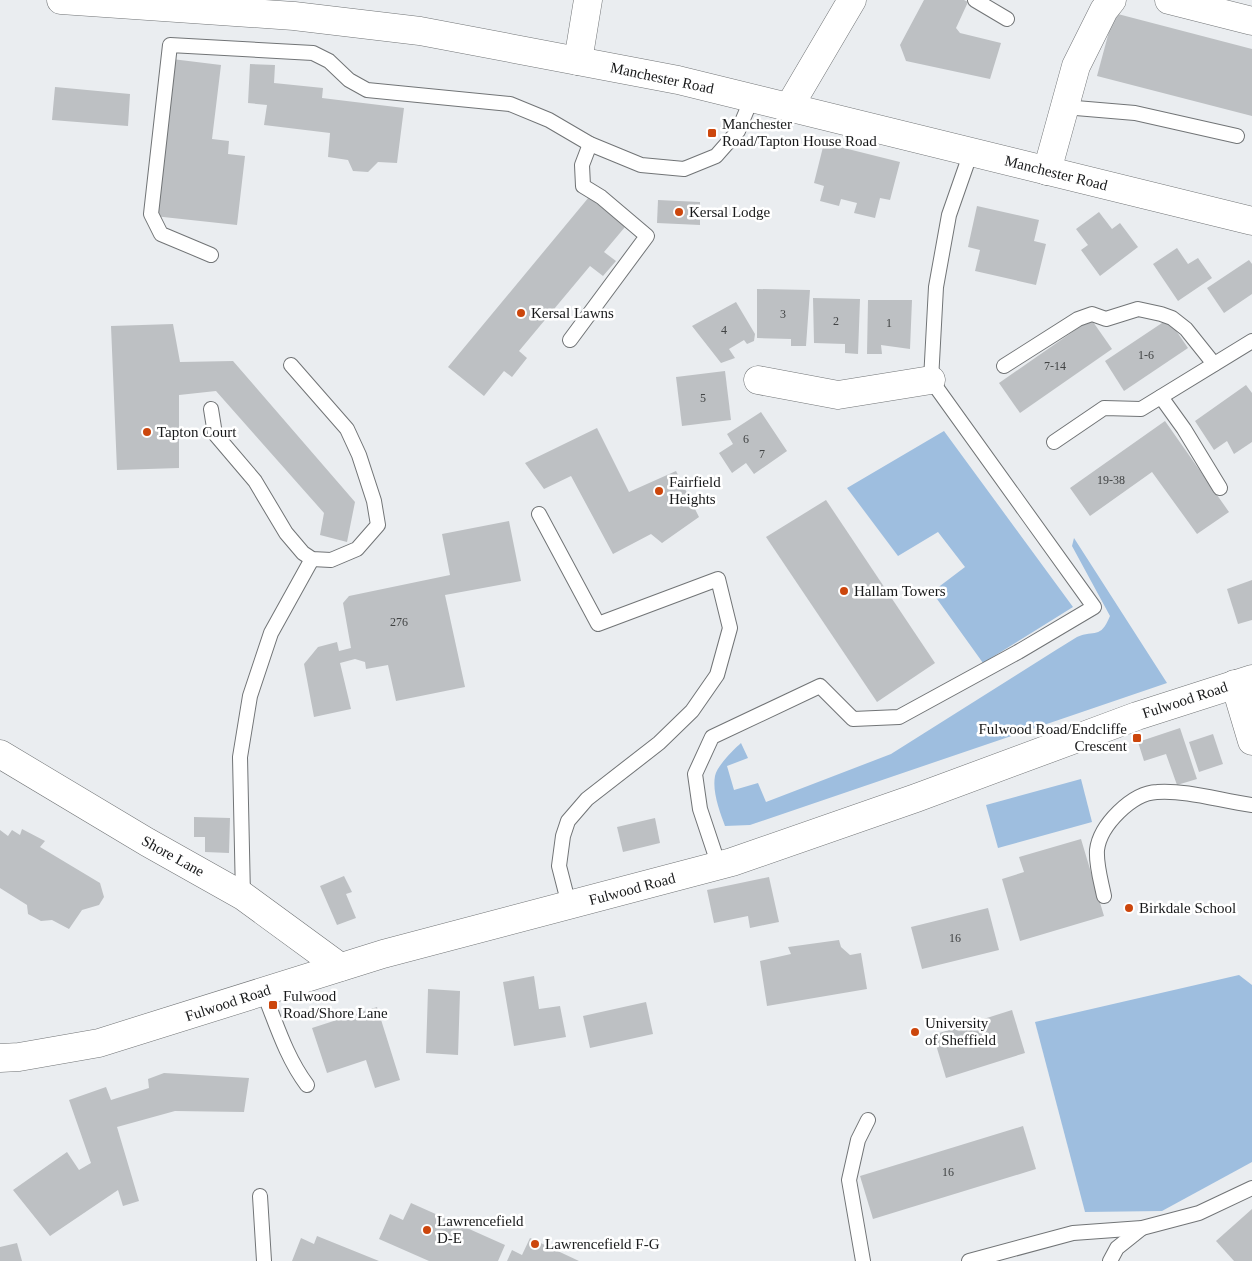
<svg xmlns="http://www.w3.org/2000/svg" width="1252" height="1261" font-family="'Times New Roman',serif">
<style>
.green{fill:#9ebedf}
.building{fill:#bdc0c3}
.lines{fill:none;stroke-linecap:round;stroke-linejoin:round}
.service-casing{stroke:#717476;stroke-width:16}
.minor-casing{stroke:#717476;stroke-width:29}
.tertiary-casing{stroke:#717476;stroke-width:29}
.primary-casing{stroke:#717476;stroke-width:29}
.service{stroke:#fff;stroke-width:14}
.minor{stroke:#fff;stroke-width:28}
.tertiary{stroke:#fff;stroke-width:28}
.primary{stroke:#fff;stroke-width:28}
.poi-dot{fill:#cc460c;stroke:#fff;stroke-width:2}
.labels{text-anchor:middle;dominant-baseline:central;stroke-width:5;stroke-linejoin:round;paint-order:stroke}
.number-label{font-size:12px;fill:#414344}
.street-label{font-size:15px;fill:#18191a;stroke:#fff}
.poi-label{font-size:15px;fill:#18191a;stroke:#fff;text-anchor:start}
</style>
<rect width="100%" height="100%" fill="#eaedf0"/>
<g class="green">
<path d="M944 431 1073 607 983 663 932 592 965 567 938 532 898 556 847 488Z"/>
<path d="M1074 538 1167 683 750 825 725 826C720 812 712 792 715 776 717 766 733 750 741 743L748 758 727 766 734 790 758 783 766 802 891 754 1056 650C1063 646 1070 641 1077 637 1095 629 1100 640 1110 616L1072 546Z"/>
<path d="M1081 779 1092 822 998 848 986 805Z"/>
<path d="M1239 975 1252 985V1162L1162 1211 1085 1212 1035 1022Z"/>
</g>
<g class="building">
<path d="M924 0H964L968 2 956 28 960 33 1001 43 990 79 906 61 900 45Z"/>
<path d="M1114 13 1252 49V116L1097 76Z"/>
<path d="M172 59 221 65 212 139 229 141 228 154 245 156 237 225 154 216Z"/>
<path d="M250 64 275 65 274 83 323 88 322 98 404 108 397 163 378 162 368 172 353 171 348 160 328 157 330 133 264 125 267 105 248 103Z"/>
<path d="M55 87 130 94 128 126 52 120Z"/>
<path d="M824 143 900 162 890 200 880 198 875 218 854 213 857 203 841 199 839 206 820 201 824 186 814 183Z"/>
<path d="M589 197 625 227 604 252 616 261 603 276 590 266 519 351 527 358 512 377 504 371 484 396 448 367Z"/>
<path d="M658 200 700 202V225L657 223Z"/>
<path d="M977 206 1039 220 1034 241 1046 244 1036 285 975 271 980 250 968 247Z"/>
<path d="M1099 212 1112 229 1120 223 1138 247 1100 276 1081 250 1088 245 1076 229Z"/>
<path d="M1177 248 1188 264 1198 258 1212 278 1178 301 1153 264Z"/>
<path d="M1249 260 1252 264V294L1224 313 1207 288Z"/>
<path d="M757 289 810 290 806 346H791V339L757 338Z"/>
<path d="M813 298 860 299 858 354 845 353V344L814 343Z"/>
<path d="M868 300H912L910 349 881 345 882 354H867Z"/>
<path d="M736 302 755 334 754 341 747 344 744 340 729 349 735 358 721 363 692 326Z"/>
<path d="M1091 319 1112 349 1020 413 999 383Z"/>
<path d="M1168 319 1188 348 1124 391 1105 361Z"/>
<path d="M173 324 180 362 233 361 355 502 347 542 320 535 324 513 216 391 179 395V468L117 470 111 326Z"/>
<path d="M725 371 731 420 682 426 676 377Z"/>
<path d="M1246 385 1252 393V442L1234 454 1227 441 1214 450 1195 421Z"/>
<path d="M761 412 787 451 754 474 746 463 732 473 719 453 733 444 727 434Z"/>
<path d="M1165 421 1229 512 1197 534 1152 472 1090 516 1070 488Z"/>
<path d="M597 428 629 492 676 471 699 517 662 543 651 534 613 554 571 476 544 489 525 463Z"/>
<path d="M826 500 935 663 877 702 766 537Z"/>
<path d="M509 521 521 581 445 595 465 687 396 701 388 665 366 669 365 662 355 659 340 663 351 709 314 717 304 664 318 647 337 642 339 651 351 648 343 603 349 596 450 575 442 534Z"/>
<path d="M1252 580V620L1238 624 1227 589Z"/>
<path d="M1180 728 1197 779 1177 785 1166 754 1144 761 1138 742Z"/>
<path d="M1213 734 1223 764 1199 772 1189 742Z"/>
<path d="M194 817 230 818 229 853 205 852V837H194Z"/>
<path d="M655 818 660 843 623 852 617 827Z"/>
<path d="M22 829 45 841 40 847 100 883 104 897 99 905 82 910 69 929 52 920 41 921 28 914 27 905 0 888V830L8 836 12 830 20 835Z"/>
<path d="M1081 839 1104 916 1020 941 1002 879 1024 872 1019 857Z"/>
<path d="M344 876 352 892 346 894 356 918 337 925 320 886Z"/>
<path d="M769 877 779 922 750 928 748 916 714 923 707 890Z"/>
<path d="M988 908 999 950 922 969 911 927Z"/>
<path d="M839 940 841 947 850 955 861 953 867 989 767 1006 760 961 791 954 788 947Z"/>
<path d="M534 976 539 1009 560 1006 566 1037 514 1046 503 982Z"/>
<path d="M428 989 460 991 458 1055 426 1053Z"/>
<path d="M646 1002 653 1034 590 1048 583 1016Z"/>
<path d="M377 1007 400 1080 375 1088 366 1060 327 1073 312 1028Z"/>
<path d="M1012 1010 1025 1053 946 1078 933 1035Z"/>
<path d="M164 1073 249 1078 244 1112 175 1111 117 1127 139 1201 123 1206 118 1190 50 1236 13 1190 67 1152 79 1170 91 1163 69 1100 106 1087 111 1100 149 1088 148 1079Z"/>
<path d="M1023 1126 1036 1169 873 1219 860 1176Z"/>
<path d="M411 1203 505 1245 498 1261H429L379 1239 390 1214 403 1220Z"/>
<path d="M1252 1209V1261H1234L1216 1241Z"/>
<path d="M317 1236 379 1261H292L301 1238 314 1244Z"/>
<path d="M530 1238 579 1261H507L512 1250 522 1255Z"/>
<path d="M17 1243 22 1261H0V1247Z"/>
</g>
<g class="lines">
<g class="service-casing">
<g id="service">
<path d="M975 0 1007 19"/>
<path d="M1064 107 1135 113 1237 136"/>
<path d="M211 255 161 234 151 214 170 45 313 53 329 61 349 80 367 90 510 104 549 120 590 144 641 165 684 169 716 156 738 131 752 98"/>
<path d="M570 340 647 236 601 197 583 186 582 165 590 144"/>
<path d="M1004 366 1078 319 1092 314 1106 319 1138 309 1161 314 1172 318 1186 329 1214 364"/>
<path d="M1161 397 1184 429 1220 488"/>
<path d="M211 409 215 434 255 481 286 533 303 553 312 559 331 560 357 549 378 525 374 501 359 455 347 429 291 365"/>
<path d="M1054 442 1104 408 1141 409 1252 341"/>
<path d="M539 514 598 624 718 579 730 628 717 675 692 711 659 743 587 799 568 821 563 836 559 866 569 905"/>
<path d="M719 866 700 809 695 774 712 737 820 686 853 719 899 717 1018 652 1094 607 931 380 936 287 949 215 971 152"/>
<path d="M243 896 240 757 250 696 271 633 312 559"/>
<path d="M1104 896C1101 881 1096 865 1097 850 1100 825 1132 793 1157 792 1188 790 1221 801 1252 805"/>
<path d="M263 991C276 1023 286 1057 307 1085"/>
<path d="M260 1196 264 1261"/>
<path d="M863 1261 849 1180 858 1140 868 1120"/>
<path d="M969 1261 1073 1233 1142 1228 1199 1213 1252 1188"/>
<path d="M1110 1261 1117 1248 1142 1228"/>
</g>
</g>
<g class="minor-casing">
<g id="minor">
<path d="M1169 0 1252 21"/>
<path d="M578 61 588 0"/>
<path d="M789 107 852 0"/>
<path d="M1047 171 1076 66 1104 10 1112 0"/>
<path d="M758 380 838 395 931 380"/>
<path d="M1235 684 1252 741"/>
<path d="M0 754 147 842 243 896 340 967"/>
</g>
</g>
<g class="tertiary-casing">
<path id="tertiary" d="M0 1058 19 1057 99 1043 383 954 732 862 916 798 1137 716 1252 679"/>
</g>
<g class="primary-casing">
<path id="primary" d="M61 0 294 16 420 31 678 80 1252 221"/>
</g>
<use href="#service" class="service"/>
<use href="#minor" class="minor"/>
<use href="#tertiary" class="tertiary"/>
<use href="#primary" class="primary"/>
</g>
<g class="poi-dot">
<rect x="707" y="128" width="10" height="10" rx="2.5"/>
<circle cx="679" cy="212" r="5"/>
<circle cx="521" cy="313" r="5"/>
<circle cx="147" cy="432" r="5"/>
<circle cx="659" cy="491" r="5"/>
<circle cx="844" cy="591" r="5"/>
<rect x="1132" y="733" width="10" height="10" rx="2.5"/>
<circle cx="1129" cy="908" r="5"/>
<rect x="268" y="1000" width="10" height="10" rx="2.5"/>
<circle cx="915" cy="1032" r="5"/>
<circle cx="427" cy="1230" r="5"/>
<circle cx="535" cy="1244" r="5"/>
</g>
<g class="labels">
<g class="number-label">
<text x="783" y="314">3</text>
<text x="836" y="321">2</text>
<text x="889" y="323">1</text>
<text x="724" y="330">4</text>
<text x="1146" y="355">1-6</text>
<text x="1055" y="366">7-14</text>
<text x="703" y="398">5</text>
<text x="746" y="439">6</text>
<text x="762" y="454">7</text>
<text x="1111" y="480">19-38</text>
<text x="399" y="622">276</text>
<text x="955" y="938">16</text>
<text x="948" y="1172">16</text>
</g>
<g class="street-label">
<text transform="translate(662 78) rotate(12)">Manchester Road</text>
<text transform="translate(1056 173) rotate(14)">Manchester Road</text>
<text transform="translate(1185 700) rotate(-18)">Fulwood Road</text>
<text transform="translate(173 856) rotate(29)">Shore Lane</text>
<text transform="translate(632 889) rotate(-15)">Fulwood Road</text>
<text transform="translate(228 1003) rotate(-18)">Fulwood Road</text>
</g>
<g class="poi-label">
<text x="722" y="124">Manchester<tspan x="722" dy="17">Road/Tapton House Road</tspan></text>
<text x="689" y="212">Kersal Lodge</text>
<text x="531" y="313">Kersal Lawns</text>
<text x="157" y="432">Tapton Court</text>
<text x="669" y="482">Fairfield<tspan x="669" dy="17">Heights</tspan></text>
<text x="854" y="591">Hallam Towers</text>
<text x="1127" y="729" text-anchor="end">Fulwood Road/Endcliffe<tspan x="1127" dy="17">Crescent</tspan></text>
<text x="1139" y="908">Birkdale School</text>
<text x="283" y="996">Fulwood<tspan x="283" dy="17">Road/Shore Lane</tspan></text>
<text x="925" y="1023">University<tspan x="925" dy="17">of Sheffield</tspan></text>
<text x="437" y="1221">Lawrencefield<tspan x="437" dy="17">D-E</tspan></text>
<text x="545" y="1244">Lawrencefield F-G</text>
</g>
</g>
</svg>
